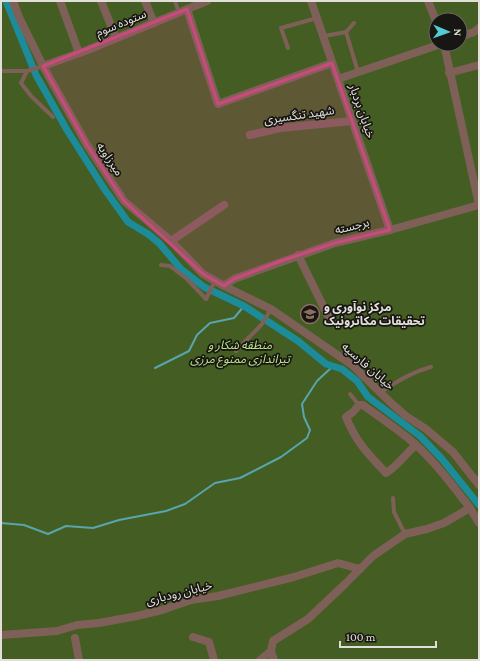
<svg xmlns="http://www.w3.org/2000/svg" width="480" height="661" font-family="'Crimson Pro','Noto Sans Arabic',serif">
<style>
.green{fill:#445d22;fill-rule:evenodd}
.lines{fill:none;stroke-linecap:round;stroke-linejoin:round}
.stream{stroke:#58a5ad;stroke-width:2}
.canal{stroke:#1d8c9a;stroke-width:7}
.service{stroke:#7f6058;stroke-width:4}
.minor{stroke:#7f6058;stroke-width:8}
.marked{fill:#ca4a7b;fill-opacity:0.2;stroke:#ca4a7b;stroke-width:3;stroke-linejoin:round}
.labels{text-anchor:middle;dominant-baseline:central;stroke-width:3.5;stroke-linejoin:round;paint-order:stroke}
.street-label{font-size:12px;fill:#e2dfda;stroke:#181612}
.poi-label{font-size:12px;font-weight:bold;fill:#e2dfda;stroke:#181612;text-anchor:start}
.park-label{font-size:12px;font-style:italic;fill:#bbe489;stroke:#181612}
</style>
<rect width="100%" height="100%" fill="#322d26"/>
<path class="green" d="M1 1H479V660H1ZM436 20H460V44H436Z"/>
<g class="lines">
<g class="stream">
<path d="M155 368 189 351 197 335 210 323 234 318 244 306"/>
<path d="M1 523 24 525 48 534 66 526 93 528 119 520 166 511 185 504 215 483 240 478 281 457 307 438 310 430 304 417 302 404 317 381 333 366"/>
</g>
<path class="canal" d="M6 1 36 75 67 130 103 187 128 222 148 234 159 243 181 269 204 287 244 306 298 341 326 364 342 369 357 381 368 397 420 436 442 459 479 505"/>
<g class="service">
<path d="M175 1 179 13"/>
<path d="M346 32 358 72"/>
<path d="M324 36 346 32 354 23"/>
<path d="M288 48 281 28 317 18"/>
<path d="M1 71H27L43 66"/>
<path d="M27 71 21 83 31 96 53 117"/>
<path d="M161 265 170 266 187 279 206 299 215 281"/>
<path d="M236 351 262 324 271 309"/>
<path d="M381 392C397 381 412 372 431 367"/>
<path d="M350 394 359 405"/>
<path d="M393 498 394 512 405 534"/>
</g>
<g class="minor">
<path d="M13 1 19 17 43 66 87 145 124 201 171 241 203 274 224 286 234 279 335 243 390 230 479 205"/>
<path d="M60 1 79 53"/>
<path d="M101 1 116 38"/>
<path d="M145 1 154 23"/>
<path d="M311 1 390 230"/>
<path d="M428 1 436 21"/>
<path d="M187 9 218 104 332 63"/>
<path d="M460 37 474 32 479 28"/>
<path d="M444 44 479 205"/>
<path d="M43 66 85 51 207 1"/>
<path d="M449 73 479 65"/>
<path d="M338 79 441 44"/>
<path d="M250 135 280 128 352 121"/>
<path d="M171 241 224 205"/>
<path d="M298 255 329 318"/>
<path d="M224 286 271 309 352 365 391 403 406 416 426 429 453 452 479 485"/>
<path d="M416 445C405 454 398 466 386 473 368 454 356 442 346 417L353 412 359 405H363C381 418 399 430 415 444 436 463 453 486 470 508"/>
<path d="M1 635 57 631 77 625 99 623 137 616 162 610 191 600 218 596 294 577 338 563 360 569"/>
<path d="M193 637 209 642 214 660"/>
<path d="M75 638 79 660"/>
<path d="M271 651 273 641 308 619 345 584 373 556 405 534 427 529 444 523 470 508 479 523"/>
<path d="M260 660 271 651 274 660"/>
</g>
</g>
<path class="marked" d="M187 9 218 104 332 63 390 230 335 243 281 261 234 279 224 286 203 274 124 201 87 145 43 66Z"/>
<defs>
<g id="university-ring" transform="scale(1)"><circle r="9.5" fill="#181612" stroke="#8d6e63" stroke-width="1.5"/><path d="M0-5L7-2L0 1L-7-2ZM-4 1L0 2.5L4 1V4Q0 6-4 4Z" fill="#8d6e63"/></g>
</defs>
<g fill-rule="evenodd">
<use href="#university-ring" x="310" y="314"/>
</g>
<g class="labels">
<g class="street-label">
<text transform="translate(121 23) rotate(-22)">ستوده سوم</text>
<text transform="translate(362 111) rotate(71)">خیابان بردبار</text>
<text transform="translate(299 115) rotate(-8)">شهید تنگسیری</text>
<text transform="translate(110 159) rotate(56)">میرزاویه</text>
<text transform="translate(352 226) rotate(-14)">برجسته</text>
<text transform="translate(368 366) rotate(41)">خیابان فارسیه</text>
<text transform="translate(179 593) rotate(-14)">خیابان رودباری</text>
</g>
<g class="poi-label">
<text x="324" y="307">مرکز نوآوری و<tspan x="324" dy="14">تحقیقات مکاترونیک</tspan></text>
</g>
<g class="park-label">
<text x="240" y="345">منطقه شکار و<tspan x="240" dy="14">تیراندازی ممنوع مرزی</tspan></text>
</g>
</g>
<rect width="480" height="661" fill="none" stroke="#e2dfda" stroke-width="4"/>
<g transform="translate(448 32) rotate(92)"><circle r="19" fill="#181612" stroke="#696662"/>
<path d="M0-3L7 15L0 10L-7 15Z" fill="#51ccd2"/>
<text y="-6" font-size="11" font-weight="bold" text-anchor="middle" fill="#e2dfda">N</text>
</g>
<path d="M340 641v6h96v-6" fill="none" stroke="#e2dfda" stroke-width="2"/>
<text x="346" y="641" font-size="12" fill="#e2dfda" stroke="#181612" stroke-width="3" paint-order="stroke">100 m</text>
</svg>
